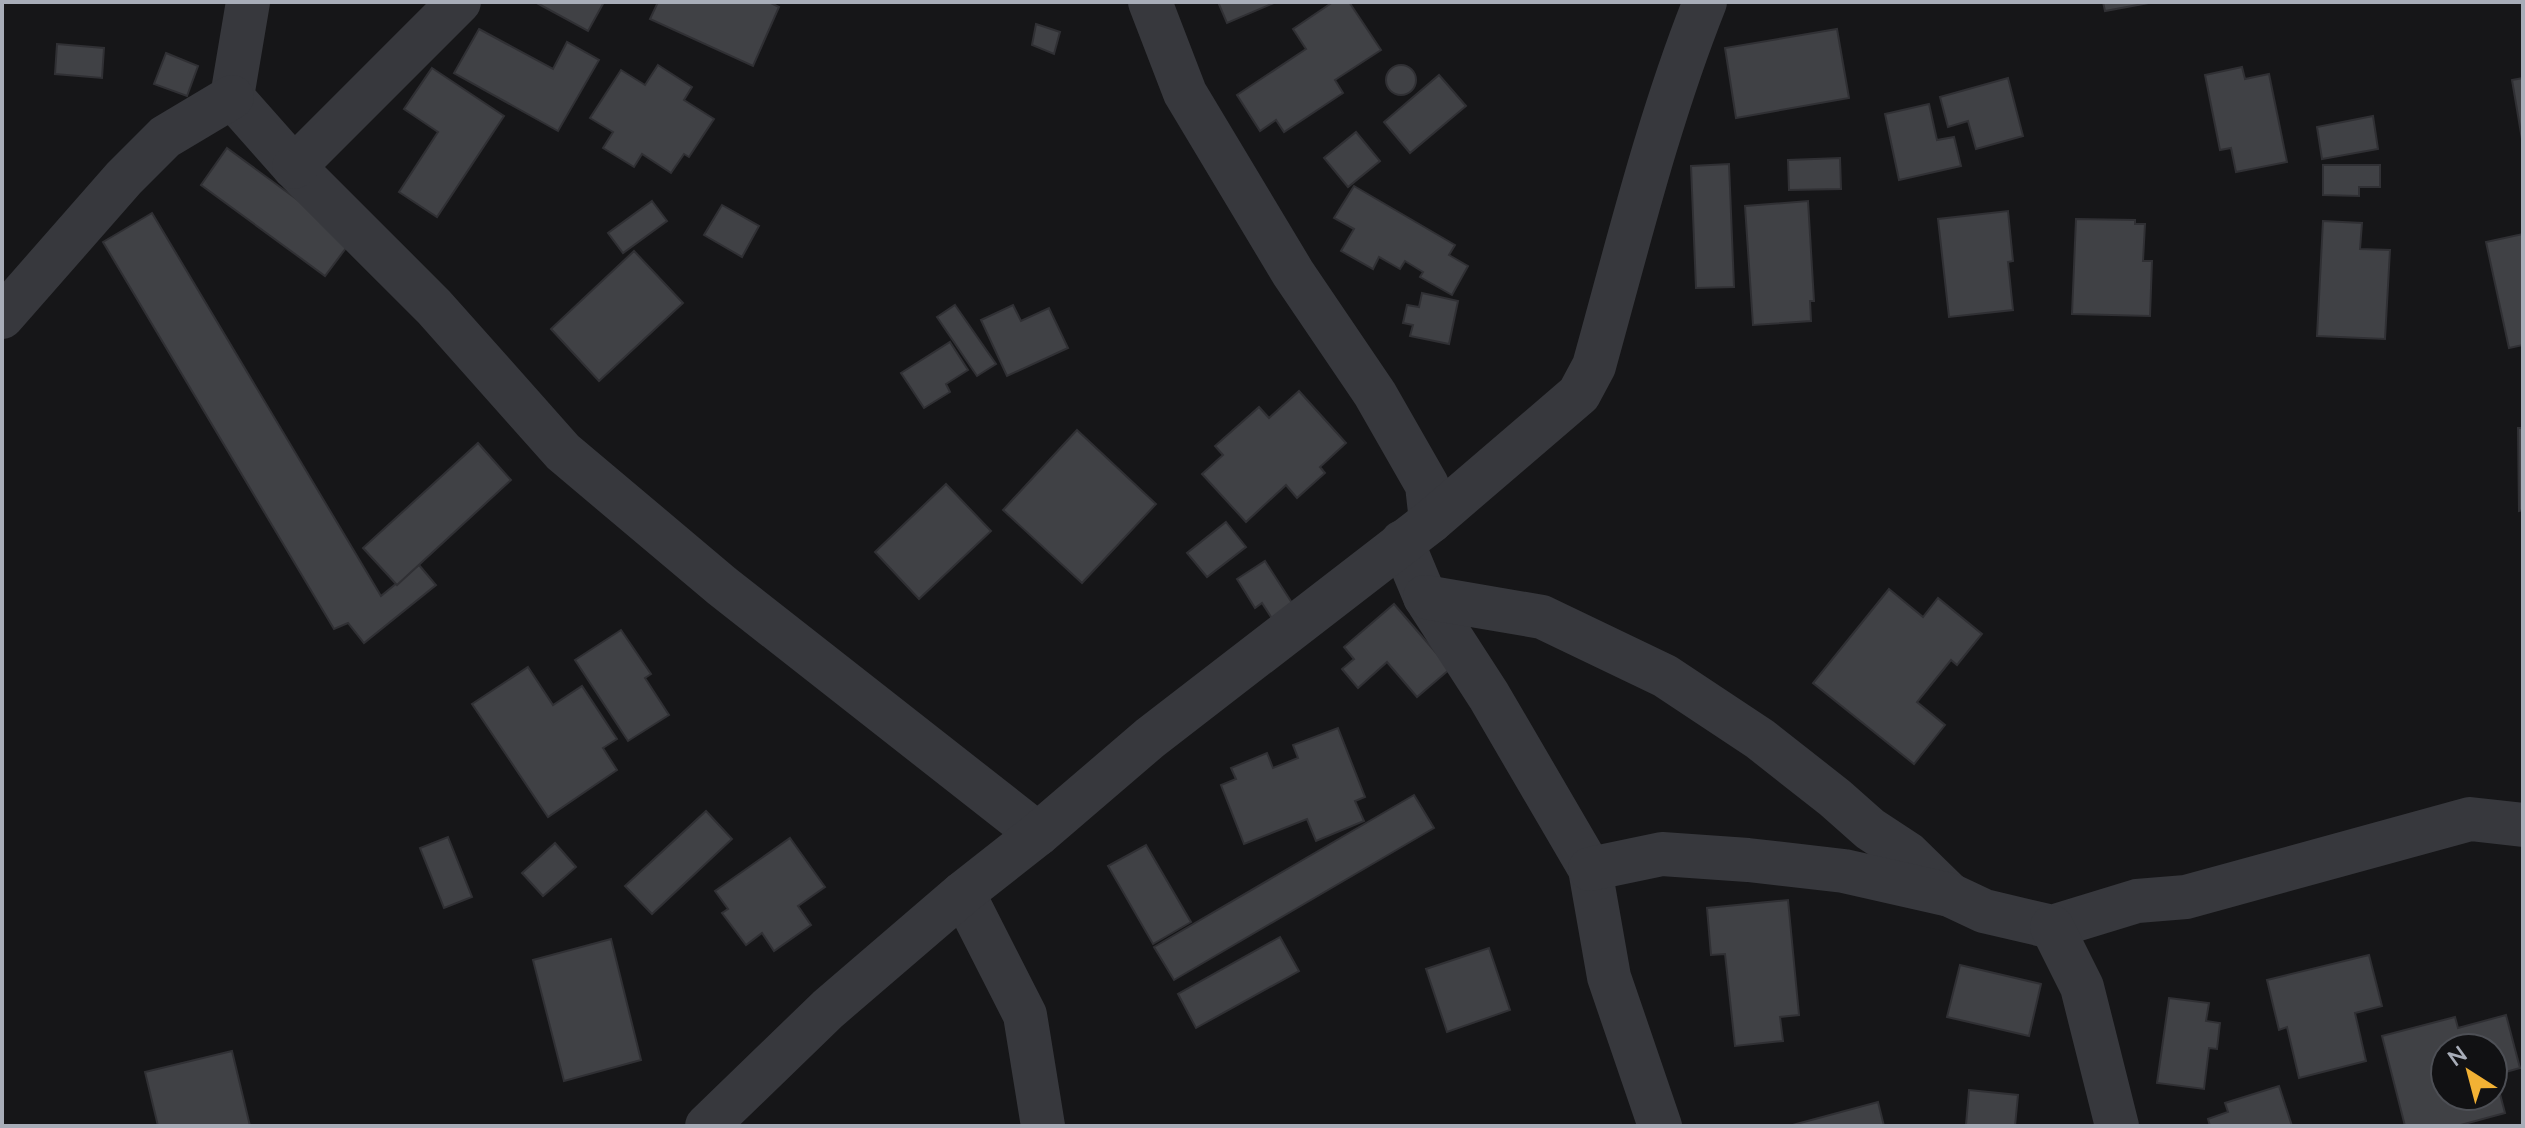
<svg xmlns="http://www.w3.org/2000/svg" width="2525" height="1128" font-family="Lato,sans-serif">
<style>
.building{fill:#404145;stroke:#303034;stroke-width:2;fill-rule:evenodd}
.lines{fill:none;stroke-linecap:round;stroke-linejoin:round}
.minor{stroke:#37383d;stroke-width:44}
</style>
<rect width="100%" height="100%" fill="#161618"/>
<g class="building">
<path d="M535 2H604L588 31Z"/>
<path d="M658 2H769L779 7 753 66 650 19Z"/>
<path d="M1218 2H1276L1227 23Z"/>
<path d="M1333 2H1349L1381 50 1335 80 1343 93 1284 132 1276 120 1260 131 1237 95 1306 49 1293 29Z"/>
<path d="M2103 2H2154L2105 11Z"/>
<path d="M1036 24 1060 32 1054 54 1032 45Z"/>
<path d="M479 29 553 69 567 42 599 60 558 131 454 73Z"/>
<path d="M1837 29 1849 98 1736 118 1725 48Z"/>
<path d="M57 44 104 48 102 78 55 74Z"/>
<path d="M166 53 198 66 187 96 154 84Z"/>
<path d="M658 65 692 87 684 100 714 119 689 157 684 154 671 173 642 154 634 167 603 148 613 132 590 118 621 70 645 85Z"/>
<circle cx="1401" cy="80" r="15"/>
<path d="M2242 67 2245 79 2269 74 2287 162 2236 172 2231 148 2220 150 2205 75Z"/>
<path d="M432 68 504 116 437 217 399 192 438 132 404 109Z"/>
<path d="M1439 75 1466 106 1410 153 1384 122Z"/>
<path d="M2008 78 2023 136 1976 149 1968 121 1948 127 1940 97Z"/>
<path d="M2523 78V145L2512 80Z"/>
<path d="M1929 104 1937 140 1954 137 1961 166 1899 180 1885 114Z"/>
<path d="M2373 116 2378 149 2322 159 2317 127Z"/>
<path d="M1356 132 1380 161 1348 187 1324 158Z"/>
<path d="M227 148 352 240 325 276 201 185Z"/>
<path d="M1840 158 1841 189 1789 190 1788 160Z"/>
<path d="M1729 164 1734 287 1696 288 1691 166Z"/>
<path d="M2323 165H2380V187H2359V196L2323 195Z"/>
<path d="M1354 186 1455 245 1449 255 1468 266 1452 295 1420 277 1423 272 1405 261 1400 269 1379 257 1373 269 1341 251 1354 229 1334 218Z"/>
<path d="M652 201 667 221 623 253 608 233Z"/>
<path d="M1808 201 1814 301H1810L1811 321 1753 325 1745 206Z"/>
<path d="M722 205 759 226 742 257 704 235Z"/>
<path d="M2008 211 2013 261 2008 262 2013 310 1949 317 1938 219Z"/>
<path d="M152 213 381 596 419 565 436 585 364 643 348 623 334 629 103 242Z"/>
<path d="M2076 219 2135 220V224H2145L2143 261H2152L2150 316 2072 314Z"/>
<path d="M2323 221 2362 223 2360 249 2390 250 2385 339 2317 336Z"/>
<path d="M2523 234V345L2509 348 2486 242Z"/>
<path d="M634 251 683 303 599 381 551 329Z"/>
<path d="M1422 293 1458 301 1449 344 1410 336 1413 325 1403 323 1407 305 1419 307Z"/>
<path d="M955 305 996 364 977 376 937 317Z"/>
<path d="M1013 305 1021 321 1049 308 1068 348 1007 376 981 320Z"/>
<path d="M950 342 968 370 946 384 950 392 924 408 901 373Z"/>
<path d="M1299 391 1346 443 1320 467 1325 473 1297 498 1286 485 1246 522 1202 474 1223 455 1215 446 1259 407 1269 418Z"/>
<path d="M2518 428H2523V510L2519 511Z"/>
<path d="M1077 430 1156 504 1082 583 1003 510Z"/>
<path d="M478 443 511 480 397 585 363 548Z"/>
<path d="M946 484 991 531 919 599 875 552Z"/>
<path d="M1226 522 1246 547 1207 577 1187 553Z"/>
<path d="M1265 561 1294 606 1273 620 1262 603 1255 608 1237 579Z"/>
<path d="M1889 589 1923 617 1938 598 1982 634 1957 665 1951 660 1917 702 1945 725 1914 764 1813 683Z"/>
<path d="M1394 604 1450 669 1417 697 1387 662 1358 688 1342 669 1354 659 1344 647Z"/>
<path d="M621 630 651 674 645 678 669 715 628 741 575 660Z"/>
<path d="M528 667 553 705 582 686 617 739 603 748 617 770 548 817 472 704Z"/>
<path d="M1338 728 1365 797 1355 801 1364 821 1316 841 1307 819 1244 844 1221 785 1236 779 1231 768 1267 753 1273 768 1298 758 1293 745Z"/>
<path d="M1414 795 1434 828 1174 980 1154 947Z"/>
<path d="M706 811 732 839 652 914 625 886Z"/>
<path d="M448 837 472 897 444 908 420 848Z"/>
<path d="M790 838 825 887 798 906 811 925 774 951 762 933 746 945 722 913 728 909 715 891Z"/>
<path d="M555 843 576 867 543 896 522 873Z"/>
<path d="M1146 845 1191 922 1153 944 1108 866Z"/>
<path d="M1788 900 1799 1015 1780 1017 1783 1041 1735 1046 1725 954 1711 955 1707 908Z"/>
<path d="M1280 937 1299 971 1196 1028 1178 994Z"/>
<path d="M611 939 641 1060 564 1081 533 960Z"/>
<path d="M1489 948 1510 1010 1447 1032 1426 969Z"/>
<path d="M2369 955 2382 1006 2355 1013 2366 1061 2299 1078 2287 1027 2279 1030 2267 980Z"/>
<path d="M1960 965 2041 984 2029 1036 1947 1017Z"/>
<path d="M2169 998 2209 1003 2206 1021 2220 1023 2217 1049 2209 1048 2204 1089 2157 1083Z"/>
<path d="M2506 1015 2520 1068 2495 1075 2505 1113 2457 1126H2405L2382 1036 2455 1017 2458 1028ZM2445 1048H2493V1096H2445Z"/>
<path d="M232 1051 250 1126H158L145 1072Z"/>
<path d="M2279 1086 2292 1126H2210L2208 1119 2228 1112 2225 1103Z"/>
<path d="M1969 1090 2018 1095 2015 1126 1966 1125Z"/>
<path d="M1878 1102 1884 1126H1789Z"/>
</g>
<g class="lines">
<g class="minor">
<path d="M248 2 232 97 294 167 434 307 563 452 722 586 1038 834"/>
<path d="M1150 2 1185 93 1293 273 1375 394 1427 485 1431 521"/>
<path d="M294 167 459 2"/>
<path d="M2 317 124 178 165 137 232 97"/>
<path d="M1402 542 1425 597 1489 696 1590 869 1609 977 1660 1126"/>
<path d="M1425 597 1542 617 1665 676 1760 739 1835 798 1870 829 1908 854 1950 895"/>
<path d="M1590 869 1662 854 1748 860 1844 871 1950 895 1984 911 2052 927 2137 901 2186 897 2470 819 2523 825"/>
<path d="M963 893 1025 1015 1043 1126"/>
<path d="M2052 927 2082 987 2117 1126"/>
<path d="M707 1126 828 1009 963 893 1038 834 1150 738 1431 521 1579 394 1594 366C1628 244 1658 120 1705 2"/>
</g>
</g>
<rect width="2525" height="1128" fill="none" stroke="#a8adb8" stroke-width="8"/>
<g transform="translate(2469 1072) rotate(324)"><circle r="38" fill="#111113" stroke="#4d4f55" stroke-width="2"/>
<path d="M0-6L14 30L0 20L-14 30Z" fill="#f2b134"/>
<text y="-12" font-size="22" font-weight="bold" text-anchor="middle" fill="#a8adb8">N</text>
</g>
</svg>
